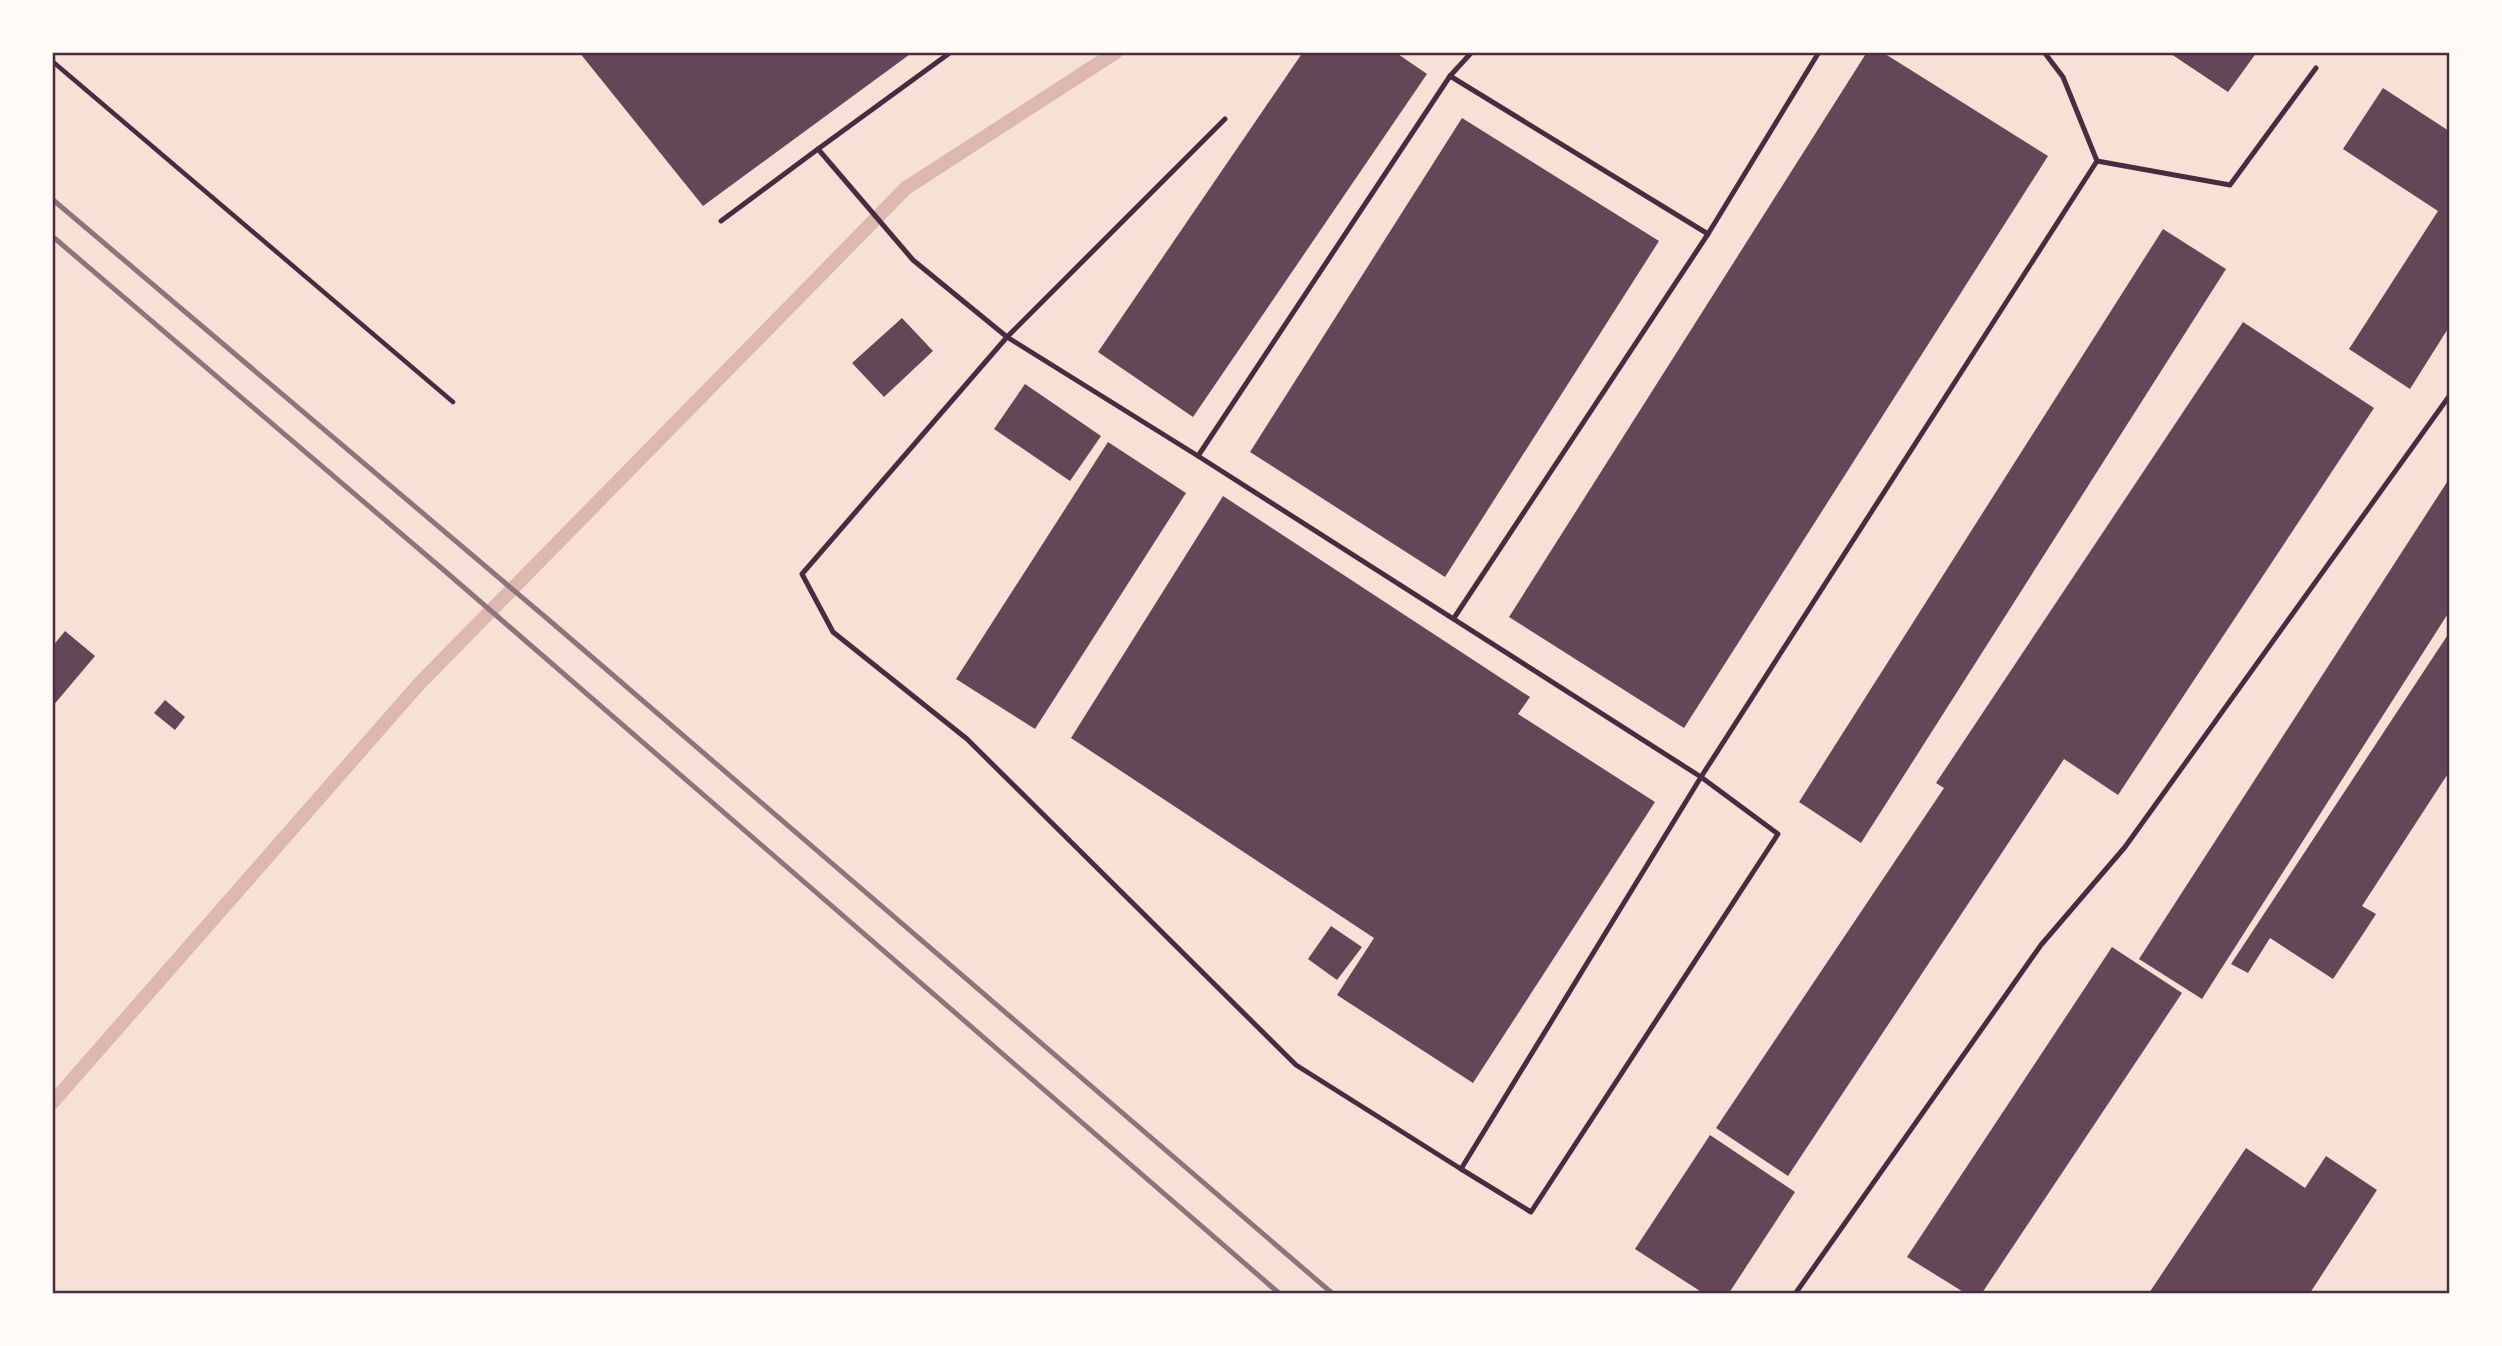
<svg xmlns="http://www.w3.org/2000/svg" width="2502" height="1346" font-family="'Source Serif 4',serif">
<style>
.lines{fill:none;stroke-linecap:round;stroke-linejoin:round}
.stream{stroke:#dcb8b0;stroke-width:14}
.building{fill:#644757}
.path{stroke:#4a2c40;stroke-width:4.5}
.service{stroke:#4a2c40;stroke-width:5}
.rail{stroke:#8f747c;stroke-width:5}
.neatline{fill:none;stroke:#4a2c40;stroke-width:2.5}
</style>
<rect width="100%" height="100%" fill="#f7e1d7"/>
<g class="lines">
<path class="stream" d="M52 1103 419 684 906 188 1116 52"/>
</g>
<g class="building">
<path d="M579 52H913L703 206Z"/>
<path d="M1303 52H1395L1427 74 1193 417 1098 352Z"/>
<path d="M1867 52H1882L2048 156 1684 728 1509 617Z"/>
<path d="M2168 52H2257L2228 92Z"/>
<path d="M2383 88 2449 131V327L2410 389 2349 349 2438 211 2343 149Z"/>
<path d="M1462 118 1659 241 1445 577 1250 452Z"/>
<path d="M2163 229 2226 269 1861 843 1799 802Z"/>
<path d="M902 318 933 351 884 397 852 363Z"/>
<path d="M2243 322 2374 408 2118 795 2064 759 1788 1176 1716 1128 1944 788 1936 783Z"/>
<path d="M1025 384 1101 436 1070 481 994 429Z"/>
<path d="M1108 442 1186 493 1035 729 956 679Z"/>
<path d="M2449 479V612L2202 999 2139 959Z"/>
<path d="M1223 496 1530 697 1518 714 1655 802 1473 1083 1337 995 1374 938 1071 738Z"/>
<path d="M65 631 95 656 52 707V647Z"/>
<path d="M2449 633V772L2362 906 2376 914 2365 931 2333 979 2270 938 2248 973 2231 964Z"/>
<path d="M165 700 185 717 175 730 154 713Z"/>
<path d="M1331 926 1362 947 1337 980 1308 959Z"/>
<path d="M2112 947 2182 993 1982 1293H1965L1907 1257Z"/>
<path d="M1710 1135 1795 1192 1729 1293H1703L1635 1249Z"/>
<path d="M2246 1148 2305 1188 2326 1156 2377 1190 2310 1293H2149Z"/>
</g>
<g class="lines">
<path class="path" d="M52 61 453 402"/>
<g class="service">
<path d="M951 52 818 149 913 260 1007 337 1198 456"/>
<path d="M1450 76 1708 234"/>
<path d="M1225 119 1007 337 802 574 833 632 967 739 1296 1065 1461 1169 1701 777 2097 161 2063 77 2044 52"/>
<path d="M2097 161 2230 185 2316 68"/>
<path d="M721 221 818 149"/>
<path d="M1454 618 1708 234 1819 52"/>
<path d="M1461 1169 1531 1212 1778 834 1701 777 1198 456 1450 76 1472 52"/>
<path d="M1795 1294 2041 945 2125 847 2450 395"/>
</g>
<g class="rail">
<path d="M52 199 550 621 1333 1294"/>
<path d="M52 236 446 572 1280 1294"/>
</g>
</g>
<rect width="2502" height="1346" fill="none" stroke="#fffaf5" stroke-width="108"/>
<rect x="54" y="54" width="2394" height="1238" class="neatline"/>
</svg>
